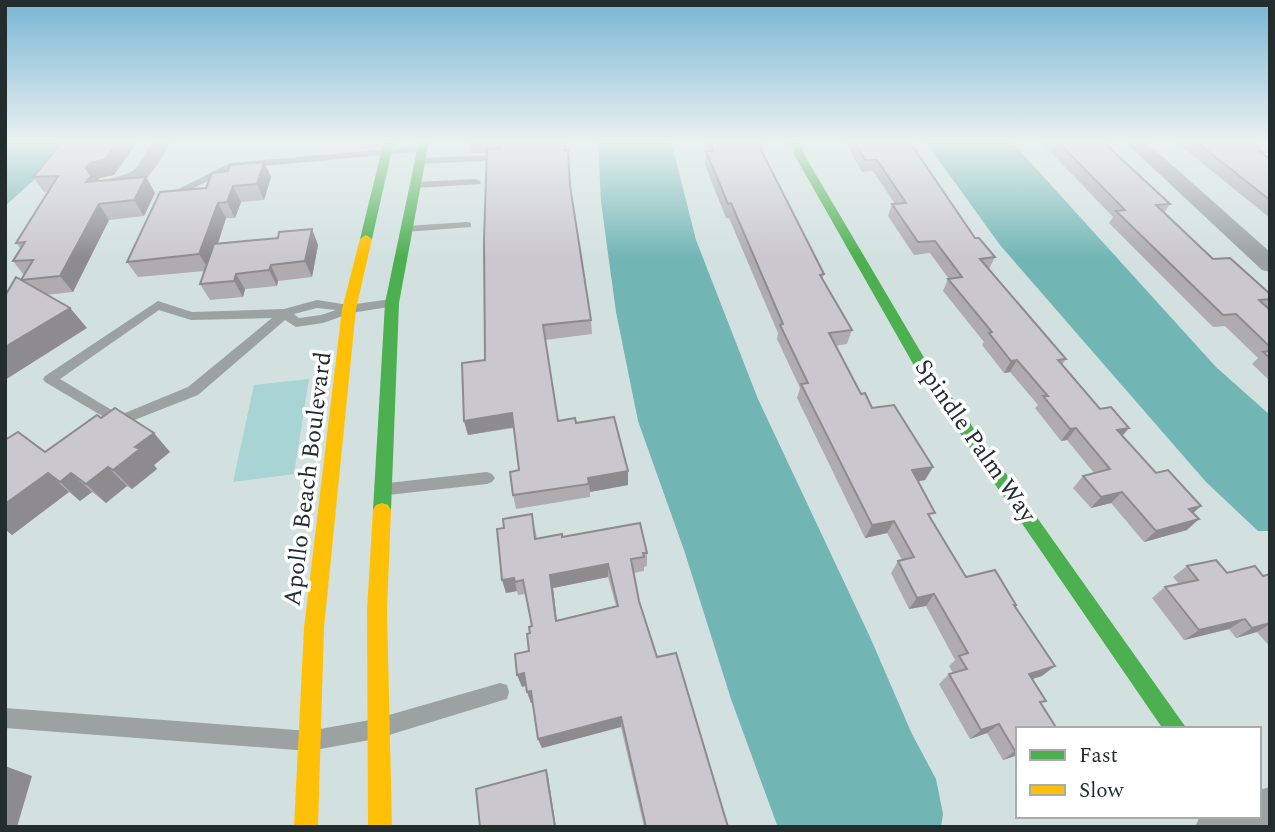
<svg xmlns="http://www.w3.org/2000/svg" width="1275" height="832" font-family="Spectral,serif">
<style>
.green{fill:#a8d4d3}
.water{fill:#71b6b5}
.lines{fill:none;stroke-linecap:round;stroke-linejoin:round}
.lane{fill:#9ca1a1;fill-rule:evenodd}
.street{fill:#9ca1a1;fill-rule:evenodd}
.fast{fill:#4caf50;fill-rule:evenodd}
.slow{fill:#ffc107;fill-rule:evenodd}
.wall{fill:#afabb1;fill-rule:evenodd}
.shaded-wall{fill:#8e8b90}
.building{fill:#cbc7ce;stroke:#8e8b90;stroke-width:2;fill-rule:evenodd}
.labels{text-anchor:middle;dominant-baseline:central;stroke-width:7;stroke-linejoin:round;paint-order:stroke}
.street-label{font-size:24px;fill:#232d2d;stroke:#fff}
</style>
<rect width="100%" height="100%" fill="#d2e1e0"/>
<path class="green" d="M309 379 294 474 233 482 254 385Z"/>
<g class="water">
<path d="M5 141H66L35 179 5 206Z"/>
<path d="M598 141H671L696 240 758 399 870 637 912 734 936 779 943 814 941 827 777 825 731 699 684 550 638 421 616 312 601 202Z"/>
<path d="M925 141H1011L1216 367 1270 415V531H1258L1206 482 1000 245Z"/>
</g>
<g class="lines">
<g class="lane">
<path d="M422 146 425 147V151L232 169 170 200H162L161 198 230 163Z"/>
<path d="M497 155 500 156V160L420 164 415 161 420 158Z"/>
<path d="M476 179 481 182 480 184 415 188 410 185 415 182Z"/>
<path d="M467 222 471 223V227L406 232 401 229 406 226Z"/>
<path d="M391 299 397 303 395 306 351 313 323 323 296 327 285 320 198 395 119 426 45 382 43 379 45 376 158 301 192 312 284 309 317 300 349 305ZM317 308 336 310 321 315 299 318 294 314ZM159 310 191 320 272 318 188 387 120 415 60 379Z"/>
<path d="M487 472 492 474 495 478 492 482 487 484 388 495 383 493 380 489 383 485 388 483Z"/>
<path d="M500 683 507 685 509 692 507 699 500 701 389 735 382 732 379 725 382 718 389 715Z"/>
<path d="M5 708 309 731 370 720 377 723 380 730 377 737 370 740 309 751 5 728Z"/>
</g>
<g class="street">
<path d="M152 141H171C156 170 139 199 101 189L98 185 101 181C138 171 133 176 152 141Z"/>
<path d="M1124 141H1145L1270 252V272L1262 270Z"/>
<path d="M1270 787V827H1195L1200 816H1259V790Z"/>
</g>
<g class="fast">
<path d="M384 141H394L372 239 366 243 360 239Z"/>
<path d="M419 141H429L399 303 391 510 388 515 382 517 376 515 373 510 385 303Z"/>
<path d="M789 141H799L805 156 926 361 1187 729H1163L916 369 795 156Z"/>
</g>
<g class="slow">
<path d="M366 235 372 239 356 309 324 628 318 827H294L304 628 342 309 360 239Z"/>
<path d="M382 503 388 505 391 510 387 610 392 827H368L367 610 373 510 376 505Z"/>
</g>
</g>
<g class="wall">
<path d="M468 141H566L571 188 591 320 592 334 545 340 558 421 576 423 628 471V485L590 492V497L516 509 513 495 519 470 514 428 468 435 464 421 485 360 487 153H471Z"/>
<path d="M705 141H759L762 148V152L824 274 822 279 852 330 847 344 835 346 861 394 872 408 933 467 925 480 918 481 931 519 966 577 1015 606 1042 676 1032 679 1041 704 1018 729V755L1003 760 987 733 970 739 939 684 949 674 953 673 949 666 955 660 926 606 909 609 891 573 898 561 902 560 887 533 865 538 797 398 800 388 777 339 778 333 729 218H726L705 165 706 151H708Z"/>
<path d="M845 141H909L975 238 995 257 989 269 1066 359 1062 365 1122 436 1193 513 1187 530 1144 542 1111 503 1091 508 1073 488 1083 476 1094 473 1067 440 1061 441 1035 408 1038 405 1010 372 1004 373 982 345 984 342 943 291 948 279H949L930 253 914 255 888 216 892 204H895L873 171 862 172Z"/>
<path d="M1040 141H1102L1170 204 1164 213 1213 259 1270 294V305L1267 308 1270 310V381L1252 364 1258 358 1225 326 1213 327 1109 223 1113 217Z"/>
<path d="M1175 141H1248L1263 152 1262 154 1270 159V218Z"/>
<path d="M264 162 271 177 264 200 241 202 235 218H226L218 244 278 238 312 229 318 245 312 277 278 281 277 286 245 289 243 297 210 300 200 284 205 271 138 277 127 262 206 188 228 171Z"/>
<path d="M114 175 100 178 98 181 146 177 155 193 144 216 109 220 73 292 46 295 70 308 87 328 22 281 24 275 13 261 21 249 16 243 48 192H44L33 177Z"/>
<path d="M101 418 170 452 154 465 157 469 132 489 127 486 106 503 92 492 80 501 69 492 12 535 5 529V440L45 452Z"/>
<path d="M535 528 537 539 562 537 647 553V566L644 567V571L633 573 639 601 657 657 728 827H644L621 727 542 748 538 739 532 702 531 703 526 685 522 687 529 651 530 633 532 626 526 594 518 595 517 591 506 593ZM608 577 616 606 557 620 553 588Z"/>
<path d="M1187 566 1227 573 1263 576 1270 574V647L1257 632 1236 638 1229 629 1184 640 1152 598 1165 587 1179 584 1173 577Z"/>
</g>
<g class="shaded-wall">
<path d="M118 141H138L114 175 100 178 96 183 86 168Z"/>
<path d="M264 162 271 177 264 200 257 184Z"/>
<path d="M91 176 101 192 86 182Z"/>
<path d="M146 177 155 193 144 216 134 200Z"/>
<path d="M233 186 241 202 235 218 227 202Z"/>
<path d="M218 203 226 218 209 270 199 254Z"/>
<path d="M99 204 109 220 73 292 60 276Z"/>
<path d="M312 229 318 245 312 277 305 261Z"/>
<path d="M271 265 278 281 277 286 269 270Z"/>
<path d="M236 274 245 289 243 297 234 281Z"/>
<path d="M70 308 87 328 5 380V347Z"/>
<path d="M1017 360 1010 372 1004 373 1011 361Z"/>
<path d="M512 413 515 427 468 435 464 421Z"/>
<path d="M1076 428 1067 440 1061 441 1070 429Z"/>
<path d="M1129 428 1119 440 1117 430Z"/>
<path d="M154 433 170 452 154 465 157 469 132 489 113 470 135 447Z"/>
<path d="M108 467 127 486 106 503 86 484Z"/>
<path d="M933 467 925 480 905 484 912 470Z"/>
<path d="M628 471V485L590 492 588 478Z"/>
<path d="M48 473 69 492 12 535 5 529V504Z"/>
<path d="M71 473 92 492 80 501 60 482Z"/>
<path d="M1122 492 1111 503 1091 508 1101 497Z"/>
<path d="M1201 506 1189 517V509Z"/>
<path d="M1199 519 1187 530 1144 542 1156 531Z"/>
<path d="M894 521 887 533 865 538 872 525Z"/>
<path d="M608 564V577L553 588 558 633 556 621 550 575Z"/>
<path d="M514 578 517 591 506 593 502 580Z"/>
<path d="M934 594 926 606 909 609 917 598Z"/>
<path d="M1245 619 1229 629 1184 640 1199 630Z"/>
<path d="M1270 623V624L1257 632 1236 638 1252 628Z"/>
<path d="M1055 666 1042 676 1017 684 1029 674Z"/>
<path d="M524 673 528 685 522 687 517 675Z"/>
<path d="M531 691 534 702 531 703 527 692Z"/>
<path d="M621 717V727L542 748 538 739Z"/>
<path d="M999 724 987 733 970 739 981 730Z"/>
<path d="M1018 750V755L1003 760 1015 751Z"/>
<path d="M5 766 32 776 17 827H5Z"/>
<path d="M546 770 548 776 556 827H555Z"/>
</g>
<g class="building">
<path d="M63 141H118L104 160 90 163 86 168 91 176 86 182 146 177 134 200 99 204 60 276 21 280 33 260 13 261 25 242 16 243 58 176 33 177Z"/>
<path d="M499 141H565V150H568L570 186 591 320 543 325 558 421 575 418 576 423 614 417 628 471 588 478 589 484 513 495 510 472 519 470 512 413 464 421 462 363 485 360 484 240 487 149 500 148V142Z"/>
<path d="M710 141H759L762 148H760L824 274 820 275 852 330 829 333 861 394 865 393 872 408 894 405 933 467 912 470 935 513 928 514 966 577 995 570 1016 605H1014L1055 666 1029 674 1046 701 1040 702 1057 729H1018V750L1015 751 999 724 981 730 949 674 967 669 959 656 968 653 934 594 917 598 898 561 914 557 894 521 872 525 801 384 808 383 780 325 783 324 731 203 728 204 706 151H713Z"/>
<path d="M854 141H909L975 238H979L995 257 980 259 1066 359 1058 360 1100 409 1111 407 1129 428 1117 430 1156 473 1168 470 1201 506 1189 509 1199 519 1156 531 1122 492 1101 497 1083 476 1110 469 1076 428 1070 429 1043 396H1048L1017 360 1011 361 989 333 992 332 948 279 962 277 935 241 918 242 892 204 906 203 877 160H865Z"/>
<path d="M1057 141H1102L1170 204 1156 205 1213 259 1230 258 1270 294V299L1259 300 1270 310V347L1236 314 1223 315 1116 211 1125 210Z"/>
<path d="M1195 141H1248L1263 152H1260L1270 159V200Z"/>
<path d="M264 162 257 184 233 186 227 202 218 203 199 254 127 262 160 192 206 188 212 173 228 171 230 165Z"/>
<path d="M312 229 305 261 271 265 269 270 236 274 234 281 200 284 214 244 278 238 279 232Z"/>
<path d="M16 277 70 308 5 347V296Z"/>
<path d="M1270 351V358L1263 352Z"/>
<path d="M115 408 154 433 135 447 140 449 113 470 108 467 86 484 71 473 60 482 48 473 5 504V440L18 432 45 452 97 415 101 418Z"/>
<path d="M532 514 535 539 562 534V537L640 523 647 553H643L644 557 631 559 639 601 657 657 676 653 728 827H646L621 717 538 739 531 691 527 692 524 673 517 675 515 654 529 651 527 634 530 633 529 627 532 626 523 580 515 582 514 578 502 580 497 529 504 528 503 519ZM608 564 618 606 556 621 550 575Z"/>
<path d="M1216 560 1227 573 1255 566 1263 576 1270 574V623L1252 628 1245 619 1199 630 1165 587 1198 580 1187 566Z"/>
<path d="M546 770 555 827H480L476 789Z"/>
</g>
<linearGradient id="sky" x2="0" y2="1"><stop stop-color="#78b5d4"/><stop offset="0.55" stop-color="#ebf2f1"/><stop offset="1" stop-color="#ebf2f1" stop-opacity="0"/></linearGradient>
<rect width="1275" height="258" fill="url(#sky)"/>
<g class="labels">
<g class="street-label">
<text transform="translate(975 441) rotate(55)">Spindle Palm Way</text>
<text transform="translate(308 479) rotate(-83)">Apollo Beach Boulevard</text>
</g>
</g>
<rect width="1275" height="832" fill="none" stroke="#232d2d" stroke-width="14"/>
<rect x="1016" y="727" width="245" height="91" fill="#ffffff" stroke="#a7abab" stroke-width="2"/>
<rect x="1030" y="750" width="35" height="10" fill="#4caf50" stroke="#a7abab" stroke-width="2"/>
<text x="1079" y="762" font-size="21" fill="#232d2d">Fast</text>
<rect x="1030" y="785" width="35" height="10" fill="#ffc107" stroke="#a7abab" stroke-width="2"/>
<text x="1079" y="797" font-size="21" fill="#232d2d">Slow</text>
</svg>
